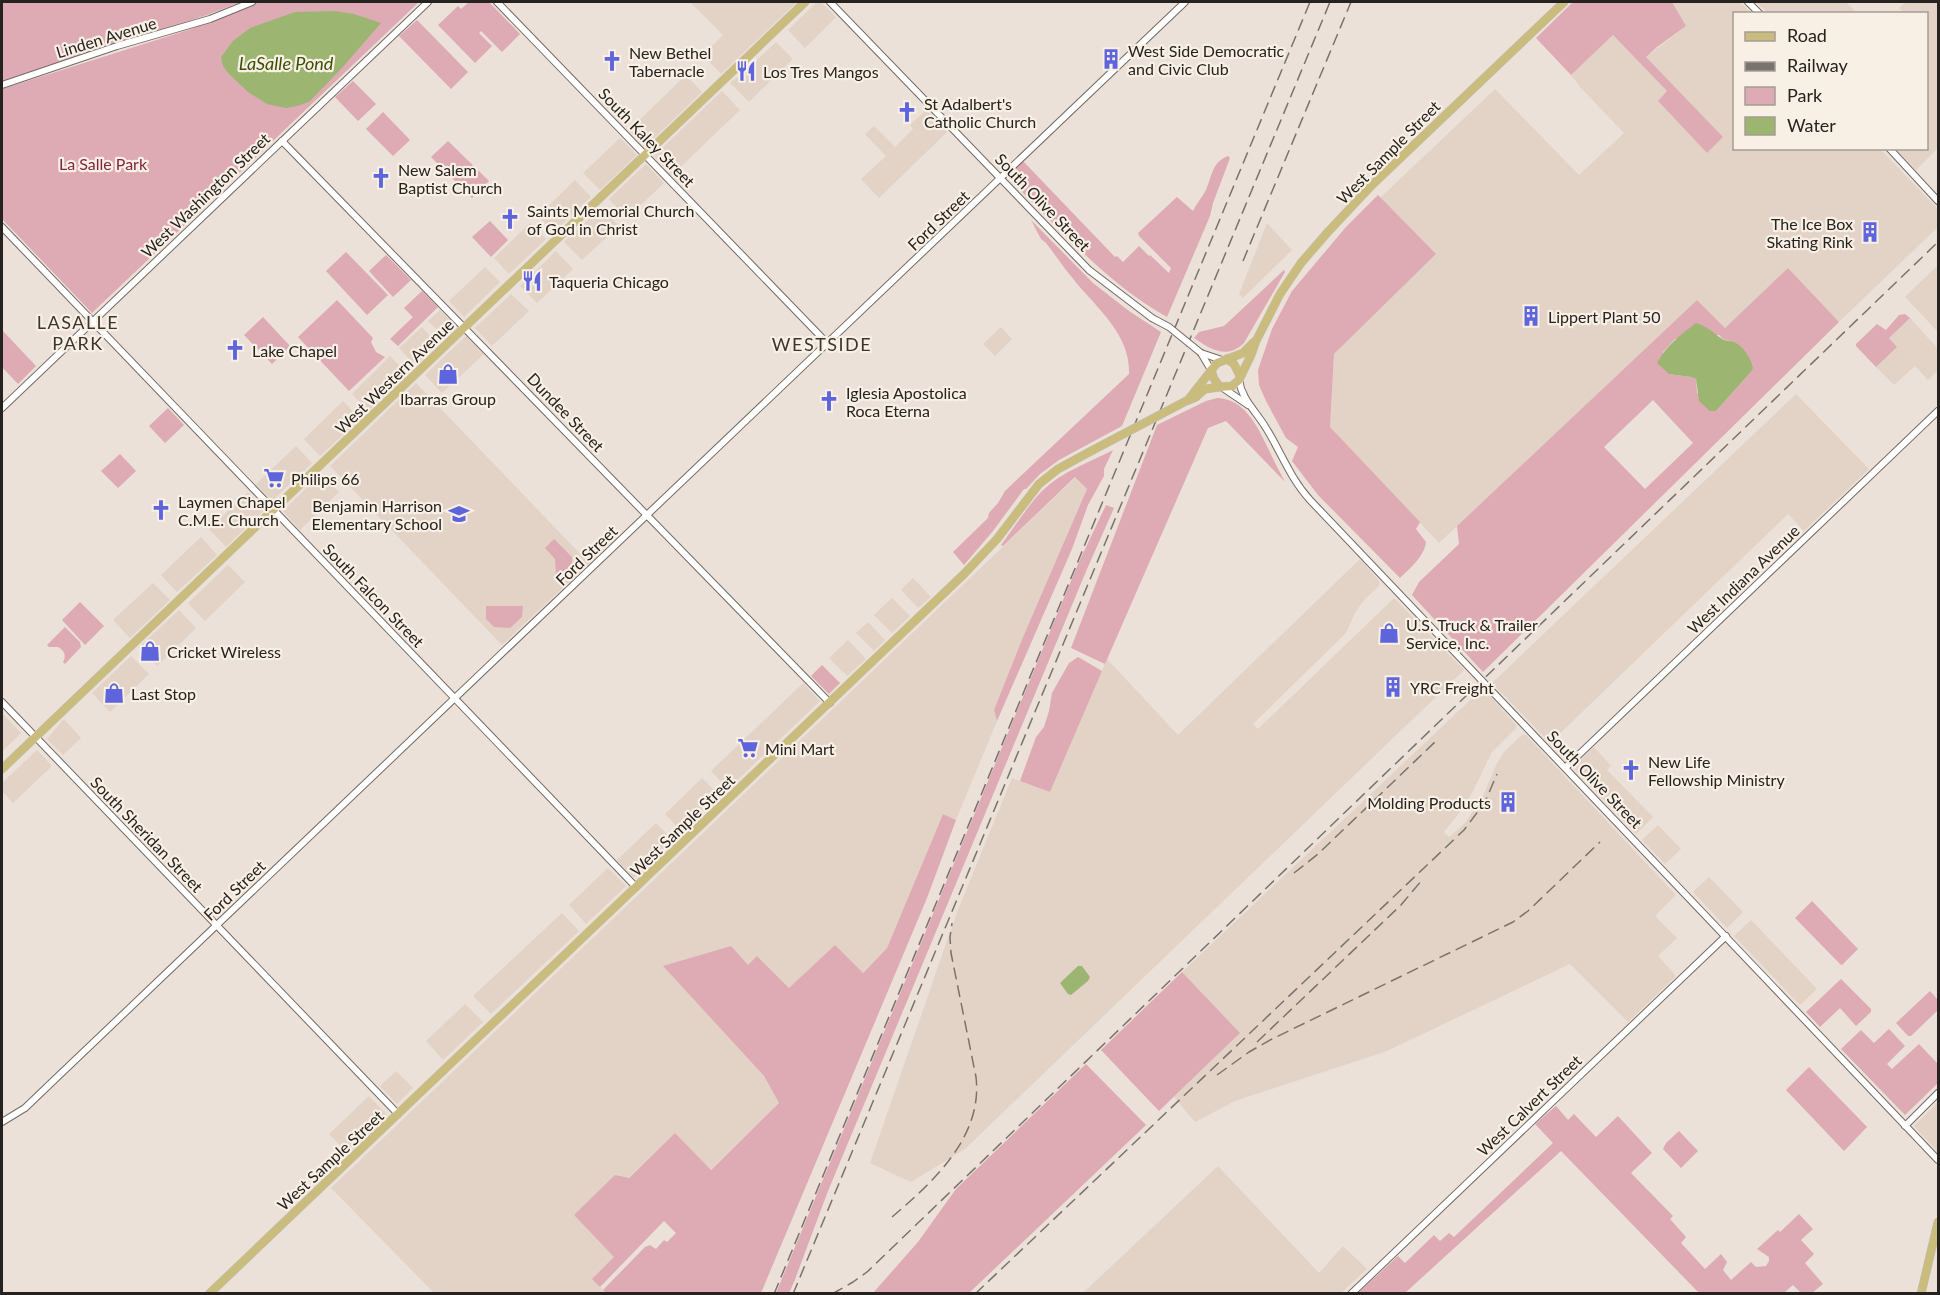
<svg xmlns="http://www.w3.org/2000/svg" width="1940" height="1295" font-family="Lato,sans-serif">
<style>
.built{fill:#e2d3c6}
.green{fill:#deaab4;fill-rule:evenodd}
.water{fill:#9cb672}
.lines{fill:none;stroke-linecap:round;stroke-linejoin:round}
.minor-casing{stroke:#736b63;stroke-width:8}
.major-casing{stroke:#c2c1c0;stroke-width:9}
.minor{stroke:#fff;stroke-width:6}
.major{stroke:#cabc7d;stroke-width:8}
.rail{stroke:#79736d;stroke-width:1.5;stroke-dasharray:12 6;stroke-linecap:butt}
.minor-bridge-casing{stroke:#736b63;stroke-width:8;stroke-linecap:butt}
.major-bridge-casing{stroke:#c2c1c0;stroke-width:9;stroke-linecap:butt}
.minor-bridge{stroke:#fff;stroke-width:6}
.major-bridge{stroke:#cabc7d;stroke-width:8}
.labels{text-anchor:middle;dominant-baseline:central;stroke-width:4.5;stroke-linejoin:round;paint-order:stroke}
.street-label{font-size:16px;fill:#26221f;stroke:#f8efe5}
.poi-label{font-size:16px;fill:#26221f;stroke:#f8efe5;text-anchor:start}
.park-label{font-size:16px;fill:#802440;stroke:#f8efe5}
.water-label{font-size:18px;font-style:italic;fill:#395000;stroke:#f8efe5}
.neighbourhood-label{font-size:18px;letter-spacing:1.5px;fill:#3c352e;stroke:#f8efe5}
</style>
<rect width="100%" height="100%" fill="#ebe1d8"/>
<g class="built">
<path d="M690 2H797L721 74 703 55 723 35Z"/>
<path d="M1672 2H1740L1751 13 1734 14V148L1880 149 1938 209V227L1839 322 1788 268 1725 328 1697 300 1439 543 1330 427 1334 354 1436 254 1380 198 1495 89 1579 175 1624 133 1581 88 1571 75 1613 35 1668 92 1658 101 1707 153 1723 137 1646 57 1686 26Z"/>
<path d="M1756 2H1846L1857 13H1768Z"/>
<path d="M1906 2H1938V148L1916 170 1896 149 1926 148V14L1904 13 1899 8Z"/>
<path d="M816 3H822L836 17 805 48 788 30Z"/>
<path d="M776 42 793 59 749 102 730 83 737 77 738 78Z"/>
<path d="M686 75 702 92 645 147 629 130Z"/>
<path d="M722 91 740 110 672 175 654 156Z"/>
<path d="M926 110 947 132 879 198 861 179 886 156 865 134 874 126 895 147 913 129 910 125Z"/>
<path d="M620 138 637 155 600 190 583 173Z"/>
<path d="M646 164 664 183 627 218 609 199Z"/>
<path d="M575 180 591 197 554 232 538 216Z"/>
<path d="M601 208 619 226 582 260 564 242Z"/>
<path d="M530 223 546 239 509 274 494 258Z"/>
<path d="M1267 223 1292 250 1243 298 1239 294Z"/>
<path d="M556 251 573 269 537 303 520 286Z"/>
<path d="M1938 265V332L1905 297Z"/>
<path d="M485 267 500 282 464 317 449 301Z"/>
<path d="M511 294 529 311 492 346 475 328Z"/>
<path d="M440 310 456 326 444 337 428 321Z"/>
<path d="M1910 318 1938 349V370L1928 380 1915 366 1894 385 1876 367 1897 347 1889 338Z"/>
<path d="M422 327 437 344 415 365 399 348Z"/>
<path d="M1001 327 1012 339 995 356 983 344Z"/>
<path d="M466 336 484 354 442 393 425 375Z"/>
<path d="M390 356 407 374 368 411 352 394Z"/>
<path d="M416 383 589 563 502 645 330 466Z"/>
<path d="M1796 394 1869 469 1804 531 1788 514 1550 743 1492 683Z"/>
<path d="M343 401 360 419 320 456 304 439Z"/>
<path d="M296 446 312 463 272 501 256 484Z"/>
<path d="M321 474 339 492 300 530 283 511Z"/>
<path d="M1076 477 1087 489 1023 637 994 710 997 721 956 820 943 814 887 948 862 973 834 946 789 988 758 957 748 966 731 946 664 967 764 1076 779 1103 710 1170 675 1133 628 1178 574 1215 615 1257 593 1279 606 1293H434L331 1188Z"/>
<path d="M248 492 265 509 226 547 209 529Z"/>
<path d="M201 537 217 555 177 592 161 575Z"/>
<path d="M1360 559 1379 581V586L1365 599 1356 611 1346 633 1253 724 1258 729 1393 599H1395L1464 670 965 1149 911 1182 870 1163 957 912 1012 778 1050 792 1107 659 1178 735Z"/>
<path d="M228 565 245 582 205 621 188 603Z"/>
<path d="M913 578 931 597 918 608 901 590Z"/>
<path d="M153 583 170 600 130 638 113 620Z"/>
<path d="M892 598 910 616 892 633 874 615Z"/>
<path d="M179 610 196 628 157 666 139 647Z"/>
<path d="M868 622 885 640 874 651 856 633Z"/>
<path d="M848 640 866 659 847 676 829 658Z"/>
<path d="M131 656 149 674 110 712 92 693Z"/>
<path d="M803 683 820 701 728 789 711 771Z"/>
<path d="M1483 688 1516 725V728L1492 752 1467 803 1444 832 1449 837 1465 823 1483 796 1496 765 1504 752 1522 735H1526L1676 895 1655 916 1677 938 1658 956 1676 976 1628 1022 1570 964 1387 1051 1235 1101 1195 1122 1174 1097 1240 1033 1182 972Z"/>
<path d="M2 713 21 733 2 752Z"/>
<path d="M64 719 81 738 63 755 47 739Z"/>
<path d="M1594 747 1611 766 1607 770 1653 817 1636 834 1573 767Z"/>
<path d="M37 750 52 766 13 803 2 791V783Z"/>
<path d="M702 778 720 796 682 832 665 814Z"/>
<path d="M656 823 673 840 634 878 617 860Z"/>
<path d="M1658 825 1681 849 1665 864 1642 840Z"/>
<path d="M608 868 626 886 586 924 569 905Z"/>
<path d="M1709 877 1743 912 1727 928 1693 892Z"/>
<path d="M562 913 579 931 491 1014 473 996Z"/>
<path d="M1751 920 1817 989 1800 1005 1734 936Z"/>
<path d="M465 1004 483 1022 443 1060 426 1041Z"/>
<path d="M396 1071 413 1088 397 1104 380 1086Z"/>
<path d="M369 1096 386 1114 347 1152 329 1134Z"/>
<path d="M1938 1102V1152L1914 1126Z"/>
<path d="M1218 1166 1319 1273 1343 1246 1367 1269 1341 1293H1083Z"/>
</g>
<g class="green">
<path d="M2 2H241L207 15 2 82Z"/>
<path d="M259 2H419L92 313 2 219V89L191 29Z"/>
<path d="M469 2H489L520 34 502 52 481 31 479 33 492 46 475 63 438 25 458 6 461 9Z"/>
<path d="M1573 2H1672L1686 26 1657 47 1646 57 1723 137 1707 153 1658 101 1667 91 1613 35 1571 75 1536 38Z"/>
<path d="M417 20 468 72 451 89 399 36Z"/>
<path d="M353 81 376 104 358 121 335 97Z"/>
<path d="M383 112 410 140 393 156 366 129Z"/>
<path d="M448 141 489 181 472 198 431 157Z"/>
<path d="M1228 156 1230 158 1213 203 1210 216 1167 317C1121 291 1084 255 1047 217 1034 204 1020 191 1009 177L1010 173 1023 161 1115 257 1117 256 1123 262 1139 246 1149 256 1150 255 1169 273 1171 268 1139 236 1138 233 1177 197 1193 211C1196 205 1199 201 1203 195 1212 183 1209 163 1228 156Z"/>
<path d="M1378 195 1436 254 1334 354 1330 427 1420 522 1416 529 1426 542C1424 557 1410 568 1400 578L1318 495 1292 461 1298 447 1286 438 1266 401 1259 385 1258 370 1272 329 1292 291 1346 227Z"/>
<path d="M1031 220 1093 283 1129 311 1161 332 1122 426 1059 460 1040 474 1026 489H1024L993 531 964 565 953 552 988 518 989 513 998 503 1005 491 1129 374C1131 335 1096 307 1074 280 1064 268 1056 256 1046 243L1041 239Z"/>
<path d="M490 221 508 240 491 257 472 237Z"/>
<path d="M346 252 388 295 367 315 326 271Z"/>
<path d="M386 255 411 280 393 297 369 271Z"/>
<path d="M1788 268 1839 322 1483 672 1412 595 1419 582 1459 544 1457 526 1697 300 1725 328ZM1719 335 1723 339 1736 343 1750 373 1716 411 1697 393 1696 379 1691 377 1669 374 1663 352 1675 339ZM1653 400 1693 443 1645 489 1604 447Z"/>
<path d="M1284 270 1285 272 1244 343C1227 360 1210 349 1194 338L1199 332 1224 326Z"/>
<path d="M422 291 438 307 398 346 390 339 413 317 404 308Z"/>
<path d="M337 300 373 338 371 342 376 352 385 357 349 391 298 337Z"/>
<path d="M1905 314 1910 318 1889 338 1897 347 1876 367 1856 346V344L1877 324 1886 330 1899 315Z"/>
<path d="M263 317 290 346 272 364 244 335Z"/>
<path d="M2 330 36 366 18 384 2 367Z"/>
<path d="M1217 398C1245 399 1257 426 1268 448 1273 459 1279 471 1285 482L1226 421 1208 428 1105 664 1071 648 1157 425 1206 401Z"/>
<path d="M168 408 184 425 165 443 149 426Z"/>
<path d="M1113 450 1104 469V476L1088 505 1072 549 997 721 994 710 1023 637 1087 489 1075 477 1003 546 1001 545C1014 528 1026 508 1041 492 1061 472 1088 463 1113 450Z"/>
<path d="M120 454 136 471 118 488 101 471Z"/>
<path d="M1106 505 1114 508 1087 569 828 1191 794 1282 789 1293H776L1078 564Z"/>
<path d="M554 539 572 557V567L565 574H556L555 559 545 548Z"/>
<path d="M80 602 104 626 85 645 62 620Z"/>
<path d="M486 606H523L522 617 510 628 494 627 486 619Z"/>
<path d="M65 627 80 642 81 647 65 664 63 662C67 656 64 650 58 647H49L47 645Z"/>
<path d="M1078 657 1102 671 1050 792 1020 781 1036 737 1044 727 1049 711 1052 693 1069 663Z"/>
<path d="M822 665 840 683 829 694 811 676Z"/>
<path d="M943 814 956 820 927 898 761 1293H606L603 1290 645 1247 650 1245 656 1249 664 1240 667 1242 676 1233 664 1221 600 1287 592 1279 614 1257 574 1215 615 1175 629 1178 675 1133 711 1170 779 1103 764 1076 663 966 731 946 748 965 757 956 789 988 835 945 863 973 887 948Z"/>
<path d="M1812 901 1858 949 1842 965 1840 964 1795 918Z"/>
<path d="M1182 972 1240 1033 1159 1111 1101 1050Z"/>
<path d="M1841 979 1871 1009V1012L1856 1026 1840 1008 1820 1027 1806 1012Z"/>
<path d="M1930 991 1938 1000V1010L1911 1036H1908L1896 1023Z"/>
<path d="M1889 1029 1905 1046 1887 1064 1892 1069 1919 1044 1938 1064V1083L1905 1115 1841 1049 1861 1030 1874 1043Z"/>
<path d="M1086 1064 1146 1125 969 1293H873L918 1242 956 1189Z"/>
<path d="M1809 1067 1867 1127 1844 1151 1786 1090Z"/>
<path d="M1556 1106 1568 1120 1574 1114 1596 1137 1618 1116 1652 1153 1631 1173 1673 1216 1670 1219 1686 1237 1681 1243 1705 1269 1721 1254 1727 1262 1723 1270 1731 1280 1751 1262 1756 1267 1766 1266 1769 1261V1257L1757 1249 1778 1230 1780 1232 1799 1214 1813 1229 1801 1240 1814 1254 1805 1263 1823 1284 1812 1293H1801L1793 1285 1784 1293H1699L1561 1151 1405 1293H1358L1398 1256 1405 1263 1434 1235 1440 1241 1449 1233 1454 1237 1553 1143 1535 1124Z"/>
<path d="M1679 1131 1698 1151 1681 1168 1663 1149 1666 1143Z"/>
</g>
<g class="water">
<path d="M335 11 354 14 381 23 341 69 309 102 297 106 286 108 276 106 267 104 248 92 228 73 223 66 221 57 233 41 250 28 295 12Z"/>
<path d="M1696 323C1709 327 1714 334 1724 340 1727 341 1731 341 1734 342 1743 346 1751 358 1753 368L1750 373 1716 411H1710L1699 401 1696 379 1691 377 1669 374 1657 363C1666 346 1680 335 1696 323Z"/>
<path d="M1078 966H1082L1090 977 1088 981 1071 995 1068 994 1060 983Z"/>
</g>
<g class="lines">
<g class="minor-casing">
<g id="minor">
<path d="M497 2 828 344"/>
<path d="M830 2 1089 270 1152 318"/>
<path d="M1748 2 1760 14"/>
<path d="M2 85 117 46 210 19 252 2"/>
<path d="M282 141 830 703"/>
<path d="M1889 148 1938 201"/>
<path d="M2 227 636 887"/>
<path d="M1201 353 1222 360"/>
<path d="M1201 353 1211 370"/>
<path d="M1239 380C1242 400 1256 411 1266 428 1281 452 1290 478 1310 500L1938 1160"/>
<path d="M1223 388 1248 405"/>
<path d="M2 408 428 2"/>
<path d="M2 702 398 1114"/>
<path d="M1566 767 1938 411"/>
<path d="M2 1122 25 1108 50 1084 1185 2"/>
<path d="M1905 1126 1938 1093"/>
<path d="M1351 1294 1726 936"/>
</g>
</g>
<g class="major-casing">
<g id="major">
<path d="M1227 359 1234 364 1240 376"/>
<path d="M1211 370 1214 379 1220 387 1232 386 1239 380 1251 355 1256 341 1280 294 1301 263 1327 233 1372 185 1564 2"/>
<path d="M1188 400 1217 363 1243 353 1254 342"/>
<path d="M1189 400 1196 397 1205 389 1220 387"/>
<path d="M2 769 805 2"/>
<path d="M209 1294 964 574 997 539 1039 484 1058 469 1093 450"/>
<path d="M1921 1294 1938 1222"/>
</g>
</g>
<use href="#minor" class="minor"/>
<use href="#major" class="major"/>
<g class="rail">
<path d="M1243 261 1351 2"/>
<path d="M1294 873 1318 854 1436 741"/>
<path d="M1257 1042 1401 905 1422 880"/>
<path d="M1217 1075 1249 1052 1272 1039 1513 922 1528 911 1600 842"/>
<path d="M892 1217C933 1182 983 1137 976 1077L951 953 950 937 952 923"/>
<path d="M774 1294 1310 2"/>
<path d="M793 1294 1330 2"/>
<path d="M832 1294 853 1282 867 1272 1938 242"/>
<path d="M975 1294 1464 830 1485 802 1497 774"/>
</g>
<g class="minor-bridge-casing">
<path id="minor-bridge" d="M1152 318 1169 327 1201 353"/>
</g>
<g class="major-bridge-casing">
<path id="major-bridge" d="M1093 450 1188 400"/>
</g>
<use href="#minor-bridge" class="minor-bridge"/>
<use href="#major-bridge" class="major-bridge"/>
</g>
<defs>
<g id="building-bare" transform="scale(1.62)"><path d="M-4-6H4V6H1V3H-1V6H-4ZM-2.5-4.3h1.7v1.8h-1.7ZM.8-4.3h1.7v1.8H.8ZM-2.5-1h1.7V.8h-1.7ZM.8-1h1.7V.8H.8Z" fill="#5d64dc" stroke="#f8efe5" stroke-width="2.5" paint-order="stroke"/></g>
<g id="church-bare" transform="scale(1.62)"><path d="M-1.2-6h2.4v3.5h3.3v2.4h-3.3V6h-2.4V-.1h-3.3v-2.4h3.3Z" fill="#5d64dc" stroke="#f8efe5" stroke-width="2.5" paint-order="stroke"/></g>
<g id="restaurant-bare" transform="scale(1.62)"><path d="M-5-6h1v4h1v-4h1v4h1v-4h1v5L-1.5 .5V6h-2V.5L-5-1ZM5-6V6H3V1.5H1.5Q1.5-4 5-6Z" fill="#5d64dc" stroke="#f8efe5" stroke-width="2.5" paint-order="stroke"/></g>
<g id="shop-bare" transform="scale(1.62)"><path d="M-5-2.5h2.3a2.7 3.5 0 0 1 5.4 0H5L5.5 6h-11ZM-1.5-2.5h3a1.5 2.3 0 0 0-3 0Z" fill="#5d64dc" stroke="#f8efe5" stroke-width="2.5" paint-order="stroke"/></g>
<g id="supermarket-bare" transform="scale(1.62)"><path d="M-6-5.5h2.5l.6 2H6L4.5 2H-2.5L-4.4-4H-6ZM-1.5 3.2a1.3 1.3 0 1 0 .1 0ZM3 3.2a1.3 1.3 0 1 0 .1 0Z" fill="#5d64dc" stroke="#f8efe5" stroke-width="2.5" paint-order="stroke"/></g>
<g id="school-bare" transform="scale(1.62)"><path d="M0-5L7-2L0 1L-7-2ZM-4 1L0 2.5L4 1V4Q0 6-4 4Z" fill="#5d64dc" stroke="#f8efe5" stroke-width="2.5" paint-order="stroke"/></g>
</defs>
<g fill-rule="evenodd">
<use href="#building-bare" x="1111" y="59"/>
<use href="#church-bare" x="612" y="61"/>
<use href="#restaurant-bare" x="746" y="71"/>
<use href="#church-bare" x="907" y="112"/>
<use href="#church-bare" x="381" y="178"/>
<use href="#church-bare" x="510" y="219"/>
<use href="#building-bare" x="1870" y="232"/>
<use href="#restaurant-bare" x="532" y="281"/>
<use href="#building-bare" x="1531" y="316"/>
<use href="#church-bare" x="235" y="350"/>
<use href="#shop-bare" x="448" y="374"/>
<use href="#church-bare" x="829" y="401"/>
<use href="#supermarket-bare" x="274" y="478"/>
<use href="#church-bare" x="161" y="510"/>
<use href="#school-bare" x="459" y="514"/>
<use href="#shop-bare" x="1389" y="633"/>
<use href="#shop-bare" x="150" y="651"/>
<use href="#building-bare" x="1393" y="687"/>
<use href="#shop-bare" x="114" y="693"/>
<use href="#supermarket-bare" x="748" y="748"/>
<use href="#church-bare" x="1631" y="770"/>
<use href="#building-bare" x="1508" y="802"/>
</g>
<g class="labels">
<g class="street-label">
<text transform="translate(106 37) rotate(-17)">Linden Avenue</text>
<text transform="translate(647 137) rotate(46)">South Kaley Street</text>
<text transform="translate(1388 152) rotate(-45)">West Sample Street</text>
<text transform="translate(205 195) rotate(-44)">West Washington Street</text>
<text transform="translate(1043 202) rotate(46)">South Olive Street</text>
<text transform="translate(938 220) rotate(-44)">Ford Street</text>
<text transform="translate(394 376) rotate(-44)">West Western Avenue</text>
<text transform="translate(566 412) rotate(46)">Dundee Street</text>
<text transform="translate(586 555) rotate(-44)">Ford Street</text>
<text transform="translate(1743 579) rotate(-44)">West Indiana Avenue</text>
<text transform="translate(374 595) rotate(46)">South Falcon Street</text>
<text transform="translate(1595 779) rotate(46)">South Olive Street</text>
<text transform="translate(682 825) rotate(-44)">West Sample Street</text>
<text transform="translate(147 834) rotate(46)">South Sheridan Street</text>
<text transform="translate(234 890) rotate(-44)">Ford Street</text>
<text transform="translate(1529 1105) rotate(-44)">West Calvert Street</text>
<text transform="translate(330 1160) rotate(-43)">West Sample Street</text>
</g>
<g class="poi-label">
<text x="1128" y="50">West Side Democratic<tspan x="1128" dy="18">and Civic Club</tspan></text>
<text x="629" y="52">New Bethel<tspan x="629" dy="18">Tabernacle</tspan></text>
<text x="763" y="71">Los Tres Mangos</text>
<text x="924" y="103">St Adalbert's<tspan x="924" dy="18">Catholic Church</tspan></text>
<text x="398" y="169">New Salem<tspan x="398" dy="18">Baptist Church</tspan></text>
<text x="527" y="210">Saints Memorial Church<tspan x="527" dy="18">of God in Christ</tspan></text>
<text x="1853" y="223" text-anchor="end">The Ice Box<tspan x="1853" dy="18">Skating Rink</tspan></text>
<text x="549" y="281">Taqueria Chicago</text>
<text x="1548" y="316">Lippert Plant 50</text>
<text x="252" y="350">Lake Chapel</text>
<text x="846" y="392">Iglesia Apostolica<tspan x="846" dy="18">Roca Eterna</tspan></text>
<text x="448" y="398" text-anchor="middle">Ibarras Group</text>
<text x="291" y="478">Philips 66</text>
<text x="178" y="501">Laymen Chapel<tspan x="178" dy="18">C.M.E. Church</tspan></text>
<text x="442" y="505" text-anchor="end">Benjamin Harrison<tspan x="442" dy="18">Elementary School</tspan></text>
<text x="1406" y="624">U.S. Truck &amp; Trailer<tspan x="1406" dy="18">Service, Inc.</tspan></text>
<text x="167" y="651">Cricket Wireless</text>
<text x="1410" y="687">YRC Freight</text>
<text x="131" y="693">Last Stop</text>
<text x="765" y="748">Mini Mart</text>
<text x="1648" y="761">New Life<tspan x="1648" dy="18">Fellowship Ministry</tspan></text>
<text x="1491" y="802" text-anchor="end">Molding Products</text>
</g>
<g class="park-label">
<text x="103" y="163">La Salle Park</text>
</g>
<g class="water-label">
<text x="286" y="63">LaSalle Pond</text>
</g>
<g class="neighbourhood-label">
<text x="78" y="322">LASALLE<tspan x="78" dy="21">PARK</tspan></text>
<text x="822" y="344">WESTSIDE</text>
</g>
</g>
<rect width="1940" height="1295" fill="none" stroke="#26221f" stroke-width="6"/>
<rect x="1733" y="12" width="195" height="138" fill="#f8efe5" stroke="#a49d96" stroke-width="1.5"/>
<rect x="1745" y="32" width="30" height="9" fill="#cabc7d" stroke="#a49d96" stroke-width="1.5"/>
<text x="1787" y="42" font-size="18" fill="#26221f">Road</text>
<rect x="1745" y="62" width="30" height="9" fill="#79736d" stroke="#a49d96" stroke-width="1.5"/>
<text x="1787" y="72" font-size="18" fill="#26221f">Railway</text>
<rect x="1745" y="87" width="30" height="18" fill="#deaab4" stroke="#a49d96" stroke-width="1.5"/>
<text x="1787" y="102" font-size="18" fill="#26221f">Park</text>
<rect x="1745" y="117" width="30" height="18" fill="#9cb672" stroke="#a49d96" stroke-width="1.5"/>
<text x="1787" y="132" font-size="18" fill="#26221f">Water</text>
</svg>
